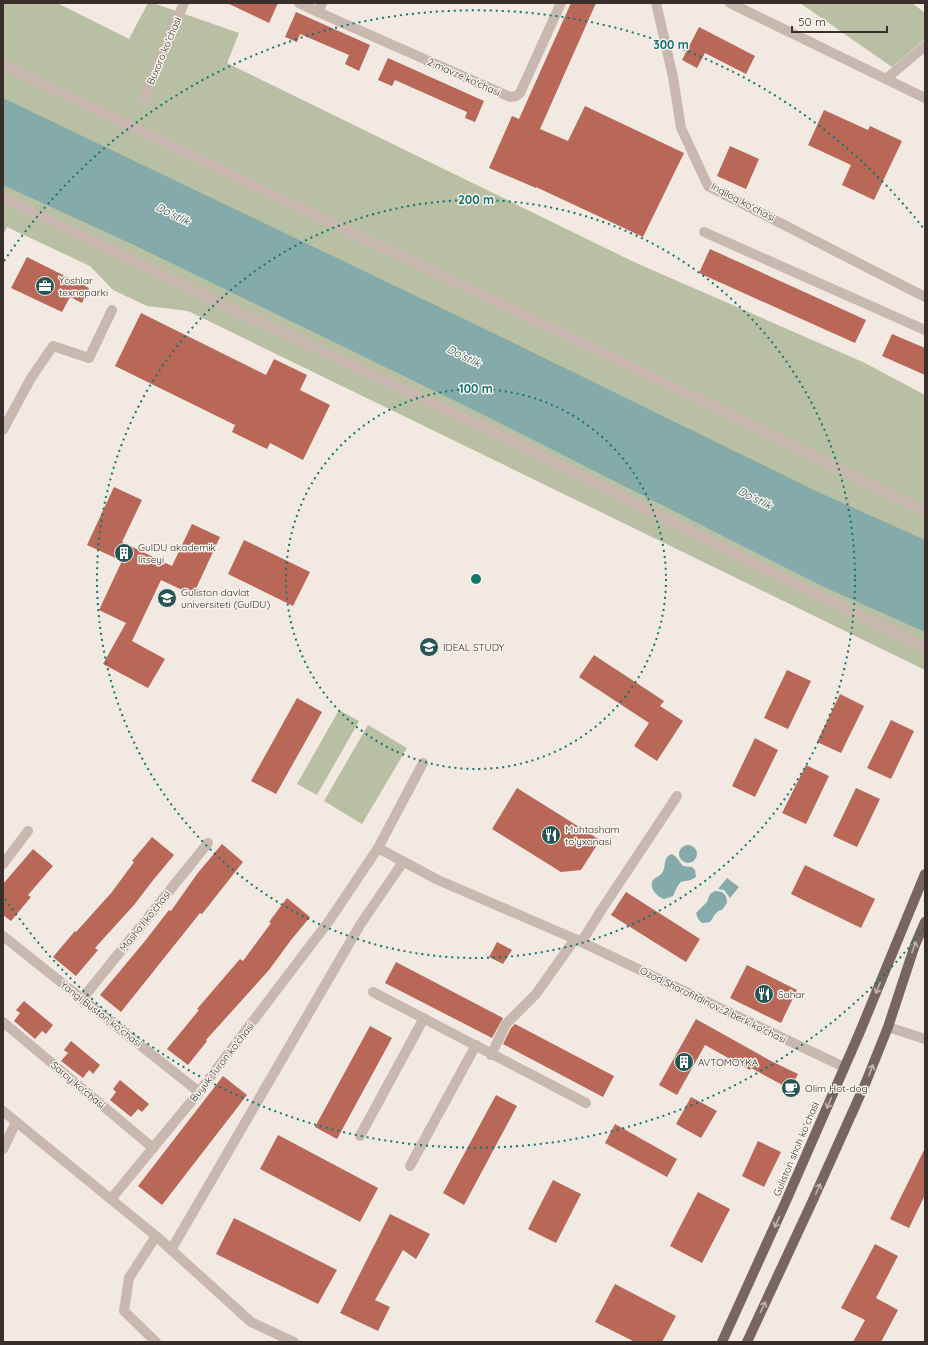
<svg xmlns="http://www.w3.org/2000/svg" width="928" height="1345" font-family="Quicksand,sans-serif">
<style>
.green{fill:#b8bfa3}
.water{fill:#84abaa}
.building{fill:#b96858}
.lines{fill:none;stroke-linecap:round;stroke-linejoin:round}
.minor{stroke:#c8b8af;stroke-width:10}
.major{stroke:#78655f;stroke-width:10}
.oneway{stroke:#bfb3ae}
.ring{fill:none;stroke:#0f766e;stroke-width:2;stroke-dasharray:2 4}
.labels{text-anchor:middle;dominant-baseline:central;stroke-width:3;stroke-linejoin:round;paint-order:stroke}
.street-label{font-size:10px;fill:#382f2c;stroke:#f9f3ee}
.poi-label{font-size:10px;fill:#382f2c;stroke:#f9f3ee;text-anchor:start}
.water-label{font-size:11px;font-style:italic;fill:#265555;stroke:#f9f3ee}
.centre{fill:#0f766e;stroke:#f9f3ee;stroke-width:2}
.ring-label{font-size:12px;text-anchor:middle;font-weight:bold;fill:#0f766e;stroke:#f9f3ee;stroke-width:3;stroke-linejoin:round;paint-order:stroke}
</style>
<rect width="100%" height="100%" fill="#f1e9e2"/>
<g class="green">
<path d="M3 3H57L129 39 148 3H153L239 33 227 63 634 262 865 363 925 395V670L188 311 147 306 113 290 90 266 7 227 3 235Z"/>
<path d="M800 3H912L925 13V39L892 67Z"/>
<path d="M339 710 359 721 317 795 297 784Z"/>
<path d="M368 725 407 748 362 824 324 801Z"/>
</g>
<g class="water">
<path d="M3 98 485 329 816 491 925 540V632L822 586 486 416 134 245 3 185Z"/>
<circle cx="688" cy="854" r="9"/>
<path d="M672 854 676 857 683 866 692 867 695 870 696 877C690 882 683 880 680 883 677 886 675 892 673 896L664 899C657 897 647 886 654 879 656 877 660 876 662 873 667 867 662 857 672 854Z"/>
<path d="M727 878 739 887 730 898 724 890 718 889Z"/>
<path d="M715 891C724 891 727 895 727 903L722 910C715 911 714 917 710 922L702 923 698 919 696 913 707 902 710 894Z"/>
</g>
<g class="building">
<path d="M227 3H278L269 23Z"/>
<path d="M571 3H596L540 129 568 141 585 106 684 153 643 237 536 187V188L489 168 512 116 519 119Z"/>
<path d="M296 12 370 45 359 71 345 64 349 55 300 34 297 42 285 37Z"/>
<path d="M699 27 755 56 746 74 705 53 697 68 682 60Z"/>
<path d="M388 58 484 101 475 122 465 118 467 112 395 80 392 86 378 80Z"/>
<path d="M824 110 868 130 870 126 902 141 874 200 842 185 851 165 808 145Z"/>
<path d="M730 146 759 159 746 189 717 176Z"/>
<path d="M710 249 866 320 855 343 699 273Z"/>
<path d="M27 257 89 288 82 303 70 297 62 312 11 288Z"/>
<path d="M141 313 266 375 274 359 307 375 300 390 330 405 303 460 270 443 267 449 232 432 235 425 115 366Z"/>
<path d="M892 334 925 348V375L882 356Z"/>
<path d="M114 487 142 500 122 542 172 566 192 524 220 537 193 595 161 580 132 641 165 659 148 688 103 664 126 623 99 610 122 561 87 545Z"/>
<path d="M244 540 310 572 293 606 228 574Z"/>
<path d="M594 655 664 701 660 706 683 721 657 761 634 746 649 723 579 677Z"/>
<path d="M787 670 811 681 788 729 764 718Z"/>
<path d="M840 694 864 706 841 753 817 742Z"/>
<path d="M297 698 322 712 276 794 251 781Z"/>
<path d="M891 720 914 731 891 779 867 768Z"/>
<path d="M755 738 778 750 755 797 732 786Z"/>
<path d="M806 765 829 776 806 824 782 813Z"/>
<path d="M517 788 600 840 581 870 561 872 492 829Z"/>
<path d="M856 788 880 799 857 847 833 836Z"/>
<path d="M152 837 174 855 154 879 134 905 95 948 98 950 76 976 53 957 75 931 76 932 112 892 134 862 132 861Z"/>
<path d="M222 844 243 862 202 914 200 913 121 1012 100 995 145 941 169 910 171 911 197 874Z"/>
<path d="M33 849 53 866 28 895 31 897 11 921 3 915V884Z"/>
<path d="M805 865 875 899 861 928 791 894Z"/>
<path d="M626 892 700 939 686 962 611 915Z"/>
<path d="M287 898 310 917 291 940 269 970 206 1040 207 1041 188 1065 167 1049 199 1010 197 1009 240 959 243 961 271 923 269 922Z"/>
<path d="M497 942 512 950 503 964 489 957Z"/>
<path d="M396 962 503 1018 492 1038 385 983Z"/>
<path d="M747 965 797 990 781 1023 730 998Z"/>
<path d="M24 1001 53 1025 46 1034 42 1031 35 1039 14 1021 20 1013 16 1010Z"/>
<path d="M696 1019 771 1061 798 1074 790 1089 751 1068 750 1070 705 1045 677 1095 659 1085Z"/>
<path d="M515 1024 614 1076 603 1097 503 1044 511 1028Z"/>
<path d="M370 1026 392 1038 337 1139 315 1127Z"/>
<path d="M71 1041 100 1065 93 1074 89 1070 83 1078 61 1061 68 1053 64 1050Z"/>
<path d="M223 1076 247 1095 162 1205 138 1186Z"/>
<path d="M120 1080 149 1104 142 1112 138 1109 131 1117 110 1100 116 1092 113 1089Z"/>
<path d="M496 1095 517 1106 464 1205 443 1193Z"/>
<path d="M691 1097 717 1111 701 1138 676 1124Z"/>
<path d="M615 1124 677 1159 667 1177 605 1143Z"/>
<path d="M278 1135 378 1188 360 1222 260 1169Z"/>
<path d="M758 1141 781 1152 764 1187 742 1176Z"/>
<path d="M925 1148V1195L909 1228 890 1219Z"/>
<path d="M553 1180 581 1194 556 1243 528 1229Z"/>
<path d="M698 1192 730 1209 702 1263 670 1246Z"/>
<path d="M390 1214 430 1234 416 1259 403 1250 375 1300 390 1307 378 1331 340 1313Z"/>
<path d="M234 1218 337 1270 318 1304 216 1254Z"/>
<path d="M875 1244 898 1256 876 1298 898 1310 881 1342H853L865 1320 841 1308Z"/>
<path d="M615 1284 676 1316 662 1342H635L595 1322Z"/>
</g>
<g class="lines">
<g class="minor">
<path d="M299 3 318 12 322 3"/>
<path d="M656 3 673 77 681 128 708 186 925 297"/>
<path d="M730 3 925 98"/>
<path d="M318 12 510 97 516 96 520 93 561 3"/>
<path d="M3 65 724 411 925 511"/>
<path d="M886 79 925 46"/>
<path d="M144 98 184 3"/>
<path d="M3 198 245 315 491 431 603 487 763 568 925 647"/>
<path d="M704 232 925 330"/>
<path d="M3 430 31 378 53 346 89 358 112 310"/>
<path d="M378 848 423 763"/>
<path d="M3 864 28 831"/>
<path d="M3 936 199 1092"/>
<path d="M582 941 602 909 677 796"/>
<path d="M373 992 586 1103"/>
<path d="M82 999 208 843"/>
<path d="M3 1022 153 1148"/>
<path d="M888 1027 925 1039"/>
<path d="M491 1055 506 1024 536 994 575 939 844 1067"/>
<path d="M3 1111 156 1236 251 1322 294 1342"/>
<path d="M360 1136 424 1018"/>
<path d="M3 1149 16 1122"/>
<path d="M410 1166 476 1045"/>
<path d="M111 1199 199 1092 329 921 378 848 438 880 575 939"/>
<path d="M156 1236 129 1278 124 1311 156 1342"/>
<path d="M171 1250 360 925 403 862"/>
</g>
<g class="major">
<path d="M722 1342 786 1201 859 1034 925 874"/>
<path d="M747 1342 813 1200 866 1082 888 1027 915 945 925 922"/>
</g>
</g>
<defs><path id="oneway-shaft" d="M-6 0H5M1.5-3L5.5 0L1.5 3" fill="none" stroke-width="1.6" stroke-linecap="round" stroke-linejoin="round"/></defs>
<g class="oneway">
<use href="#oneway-shaft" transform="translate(914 947) rotate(-70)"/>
<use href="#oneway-shaft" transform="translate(878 988) rotate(112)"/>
<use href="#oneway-shaft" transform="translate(871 1070) rotate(-69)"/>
<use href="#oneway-shaft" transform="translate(829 1103) rotate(113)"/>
<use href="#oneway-shaft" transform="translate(818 1189) rotate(-66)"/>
<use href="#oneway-shaft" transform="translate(777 1222) rotate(114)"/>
<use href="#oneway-shaft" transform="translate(763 1307) rotate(-65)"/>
</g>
<g class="ring">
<circle cx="476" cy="579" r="190"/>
<circle cx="476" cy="579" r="379"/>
<path d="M924 929A569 569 0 0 1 4 897M4 261A569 569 0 0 1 924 229"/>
</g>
<defs>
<g id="office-disc" transform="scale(1)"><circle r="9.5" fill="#265555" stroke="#f9f3ee"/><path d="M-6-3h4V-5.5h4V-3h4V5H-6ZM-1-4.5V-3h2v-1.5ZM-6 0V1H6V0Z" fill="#fff"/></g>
<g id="building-disc" transform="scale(1)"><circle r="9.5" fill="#265555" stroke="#f9f3ee"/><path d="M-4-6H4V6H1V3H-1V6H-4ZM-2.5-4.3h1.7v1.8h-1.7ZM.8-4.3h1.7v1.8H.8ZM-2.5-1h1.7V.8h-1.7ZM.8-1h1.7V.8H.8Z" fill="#fff"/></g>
<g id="university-disc" transform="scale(1)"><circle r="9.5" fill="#265555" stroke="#f9f3ee"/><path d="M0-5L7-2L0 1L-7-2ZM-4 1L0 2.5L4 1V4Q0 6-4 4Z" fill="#fff"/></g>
<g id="school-disc" transform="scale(1)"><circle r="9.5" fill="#265555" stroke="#f9f3ee"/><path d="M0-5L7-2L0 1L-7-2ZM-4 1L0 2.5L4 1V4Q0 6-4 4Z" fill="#fff"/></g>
<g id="restaurant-disc" transform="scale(1)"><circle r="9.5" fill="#265555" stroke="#f9f3ee"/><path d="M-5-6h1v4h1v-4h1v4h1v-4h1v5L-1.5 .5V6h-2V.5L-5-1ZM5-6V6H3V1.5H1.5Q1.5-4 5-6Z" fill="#fff"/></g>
<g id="cafe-disc" transform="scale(1)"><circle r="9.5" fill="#265555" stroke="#f9f3ee"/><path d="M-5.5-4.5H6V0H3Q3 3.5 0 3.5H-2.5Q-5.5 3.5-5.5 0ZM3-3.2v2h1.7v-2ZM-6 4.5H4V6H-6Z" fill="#fff"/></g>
</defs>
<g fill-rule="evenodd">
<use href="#office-disc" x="45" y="286"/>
<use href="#building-disc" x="124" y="553"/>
<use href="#university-disc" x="167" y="598"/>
<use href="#school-disc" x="429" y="647"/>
<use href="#restaurant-disc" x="551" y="835"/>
<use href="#restaurant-disc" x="764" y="994"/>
<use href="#building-disc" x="684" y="1062"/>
<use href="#cafe-disc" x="791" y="1088"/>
</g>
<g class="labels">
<g class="street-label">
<text transform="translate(164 51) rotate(-67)">Buxoro ko'chasi</text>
<text transform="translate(464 77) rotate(24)">2 mavze ko'chasi</text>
<text transform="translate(743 202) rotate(28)">Inqiloq ko'chasi</text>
<text transform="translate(145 921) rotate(-51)">Masha'l ko'chasi</text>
<text transform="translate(713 1005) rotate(26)">Ozod Sharofitdinov-2 berk ko'chasi</text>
<text transform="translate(101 1014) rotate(38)">Yangi Buston ko'chasi</text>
<text transform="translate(222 1062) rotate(-52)">Buyuk Turon ko'chasi</text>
<text transform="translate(78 1085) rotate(40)">Saroy ko'chasi</text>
<text transform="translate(796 1149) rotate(-67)">Guliston shoh ko'chasi</text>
</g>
<g class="poi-label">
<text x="59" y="280">Yoshlar<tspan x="59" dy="12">texnoparki</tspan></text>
<text x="138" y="547">GulDU akademik<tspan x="138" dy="12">litseyi</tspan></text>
<text x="181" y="592">Guliston davlat<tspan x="181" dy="12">universiteti (GulDU)</tspan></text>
<text x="443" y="647">IDEAL STUDY</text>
<text x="565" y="829">Muhtasham<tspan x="565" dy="12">to'yxonasi</tspan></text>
<text x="778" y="994">Sahar</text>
<text x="698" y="1062">AVTOMOYKA</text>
<text x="805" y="1088">Olim Hot-dog</text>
</g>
<g class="water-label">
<text transform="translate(173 214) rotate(26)">Do'stlik</text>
<text transform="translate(464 356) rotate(26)">Do'stlik</text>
<text transform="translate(755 498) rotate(26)">Do'stlik</text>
</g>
</g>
<circle cx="476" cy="579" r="6" class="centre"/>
<g class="ring-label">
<text x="671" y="49">300 m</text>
<text x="476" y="204">200 m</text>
<text x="476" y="393">100 m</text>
</g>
<rect width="928" height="1345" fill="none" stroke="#382f2c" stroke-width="8"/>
<path d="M792 26v6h95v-6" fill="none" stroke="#382f2c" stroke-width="2"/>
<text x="798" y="26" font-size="12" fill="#382f2c" stroke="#f9f3ee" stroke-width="3" paint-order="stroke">50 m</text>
</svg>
